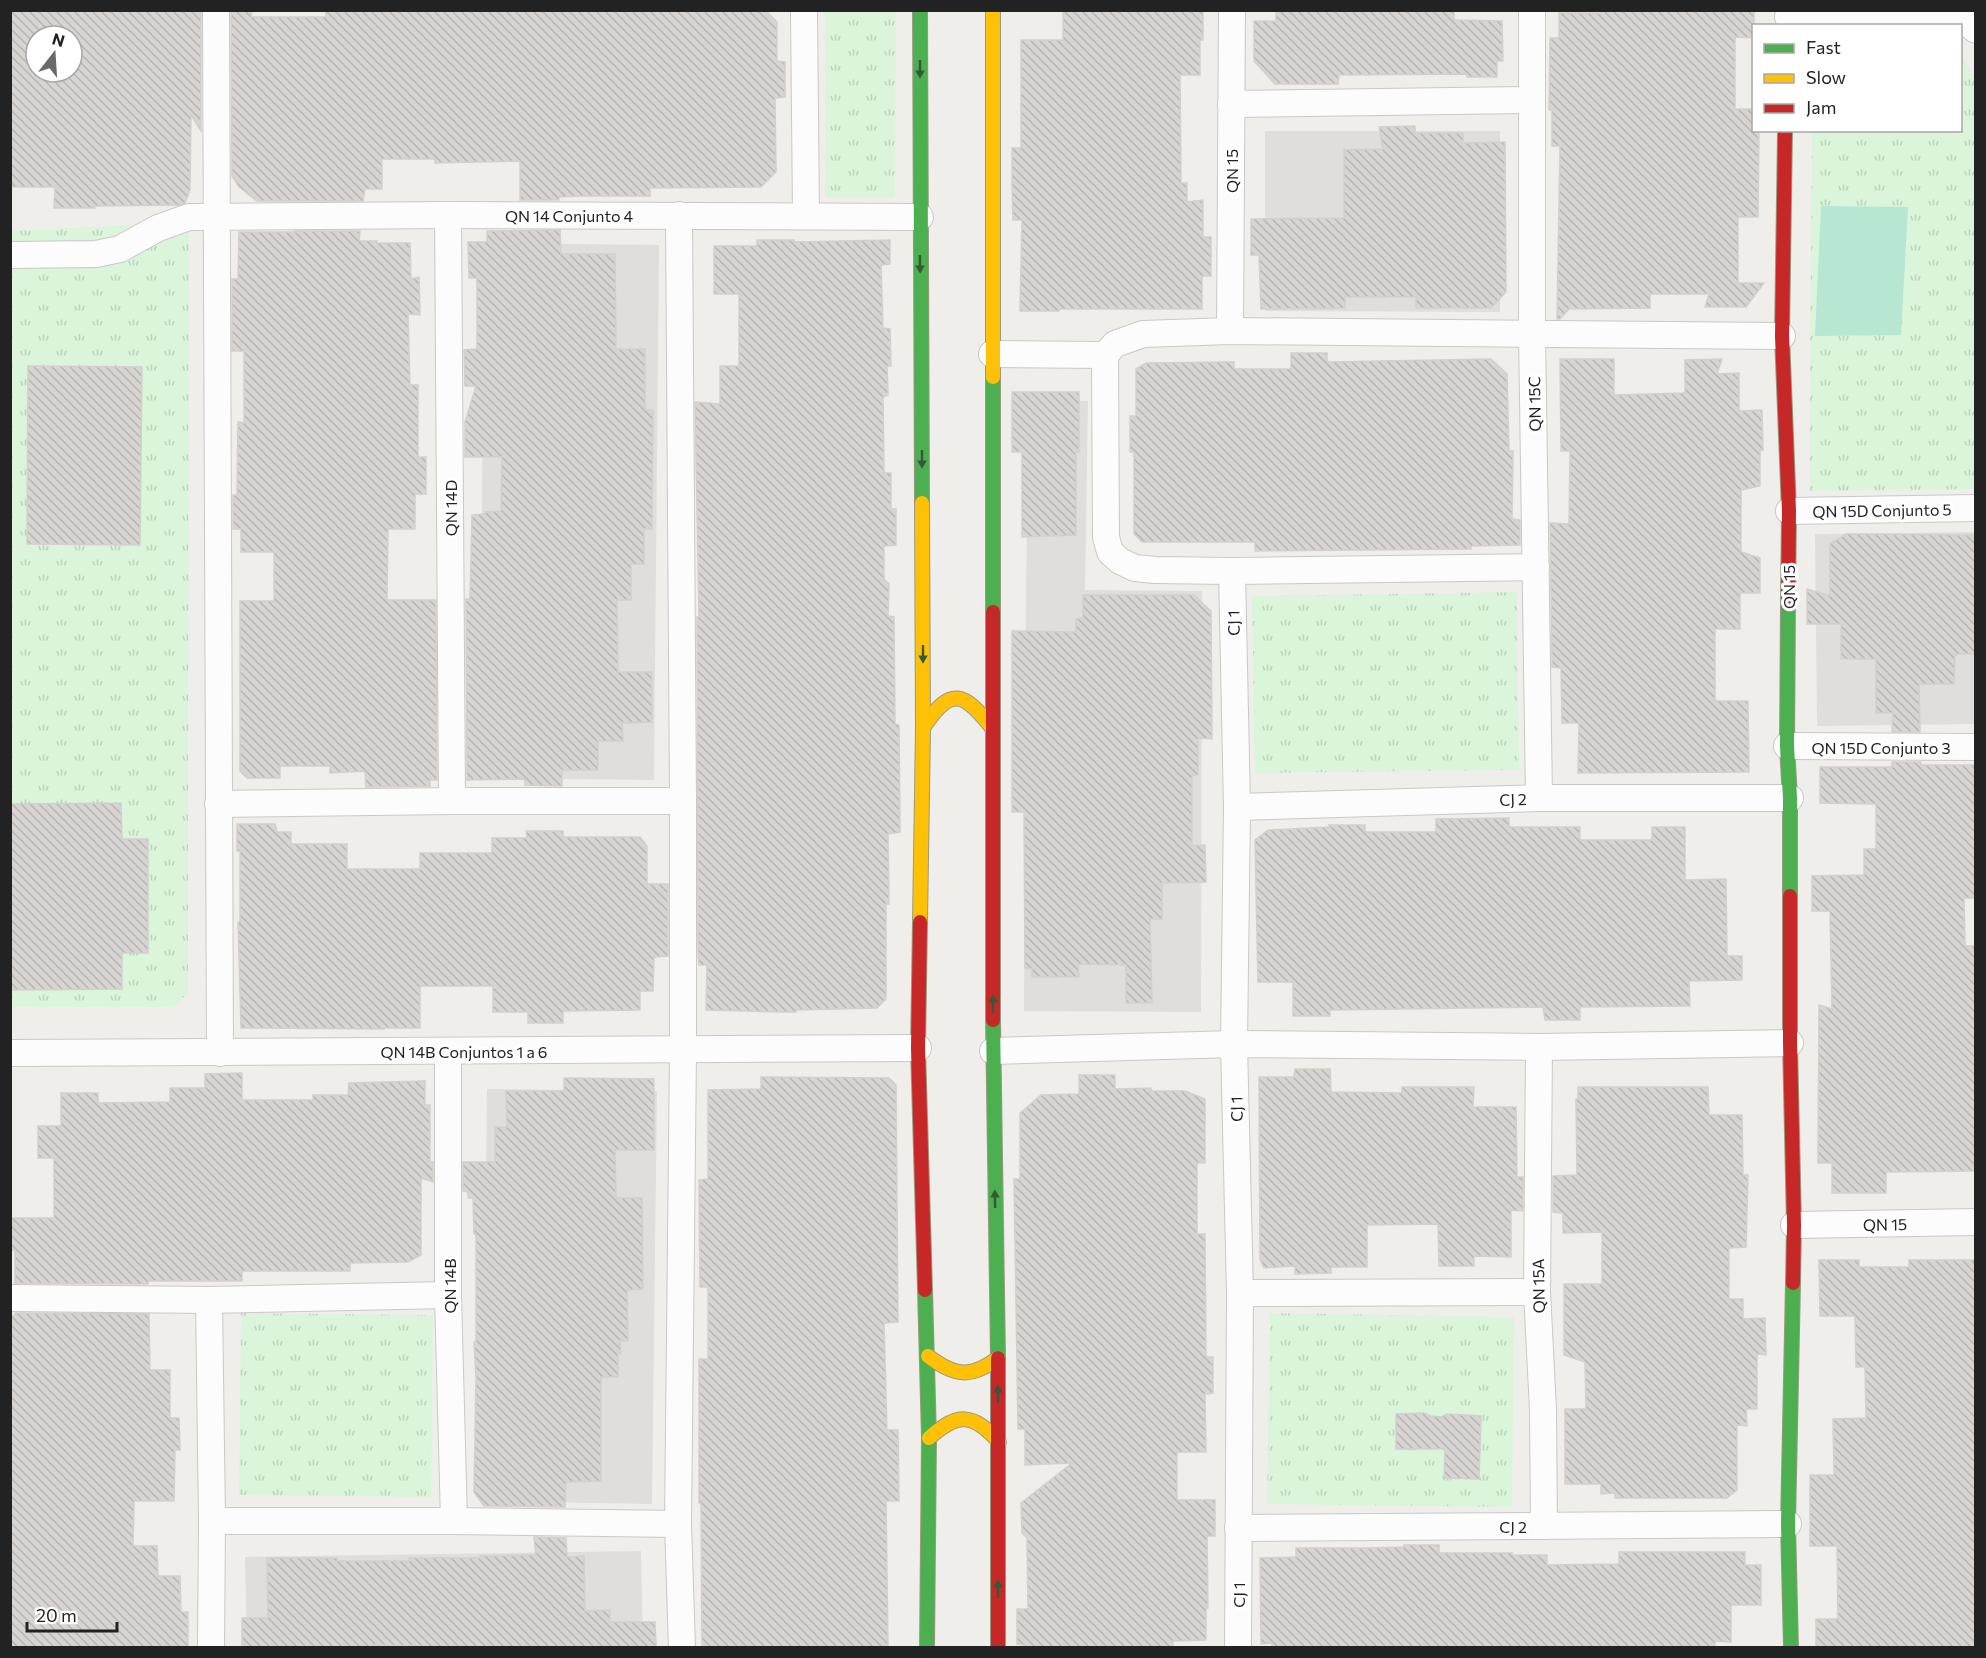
<svg xmlns="http://www.w3.org/2000/svg" width="1986" height="1658" font-family="Commissioner,sans-serif">
<style>
.residential{fill:#dfdedc}
.park{fill:url(#park-tufts)}
.pitch{fill:#b7e6d2}
.building{fill:url(#building-back-hatch);stroke:#d3d0cc;stroke-width:1.5;fill-rule:evenodd}
.lines{fill:none;stroke-linecap:round;stroke-linejoin:round}
.street-casing{stroke:#c9c8c7;stroke-width:28}
.fast-casing{stroke:#999a82;stroke-width:16}
.slow-casing{stroke:#999a82;stroke-width:16}
.jam-casing{stroke:#999a82;stroke-width:16}
.street{stroke:#fdfcfc;stroke-width:26}
.fast{stroke:#4caf50;stroke-width:14}
.slow{stroke:#ffc107;stroke-width:14}
.jam{stroke:#c62828;stroke-width:14}
.oneway{fill:#335a34}
.labels{text-anchor:middle;dominant-baseline:central;stroke-width:6;stroke-linejoin:round;paint-order:stroke}
.street-label{font-size:16px;fill:#222;stroke:#fff}
</style>
<defs>
<pattern id="park-tufts" width="24" height="20" patternUnits="userSpaceOnUse" patternTransform="scale(1.5)"><rect width="24" height="20" fill="#daf5da"/><path d="M3 7l-1-3M5 7V3M7 7l1-3M15 17l-1-3M17 17v-4M19 17l1-3" fill="none" stroke="#bbd2bb"/></pattern>
<pattern id="building-back-hatch" width="6" height="6" patternUnits="userSpaceOnUse" patternTransform="scale(1.5)"><rect width="6" height="6" fill="#d7d4d2"/><path d="M-1 5l2 2M0 0l6 6M5-1l2 2" fill="none" stroke="#b8b6b4"/></pattern>
</defs>
<rect width="100%" height="100%" fill="#f0eeeb"/>
<g class="residential">
<path d="M1265 131H1500V312L1265 311Z"/>
<path d="M484 243 659 245 654 780 480 778Z"/>
<path d="M1029 400 1088 401 1085 590 1202 591 1201 1012 1024 1011 1026 589Z"/>
<path d="M1975 532V724L1817 726 1815 534Z"/>
<path d="M487 1089 657 1091 652 1504 482 1501Z"/>
<path d="M641 1551 643 1647H247L245 1557Z"/>
</g>
<g class="park">
<path d="M825 11H896L895 197H825Z"/>
<path d="M1961 54 1976 80 1975 489 1809 491 1812 131 1960 130Z"/>
<path d="M189 222 188 993 173 1007H11V231Z"/>
<path d="M1517 592 1519 770 1255 773 1252 596Z"/>
<path d="M241 1313 433 1315 431 1497 239 1495Z"/>
<path d="M1270 1313 1514 1317 1512 1507 1267 1504Z"/>
</g>
<path class="pitch" d="M1821 206 1908 207 1901 335 1815 336Z"/>
<g class="building">
<path d="M201 10V131L191 115 190 190 185 203 179 205 94 206 95 208H54L55 187H10V11ZM36 36H72V72H36Z"/>
<path d="M231 10H252L251 17H326V10H765L777 22V61L785 62V97L775 98 776 172 761 187 650 188V196H579L559 197V200H520V161L435 163V159H382V189H365L363 201H257L239 187 232 176Z"/>
<path d="M1063 10H1203V40H1200V75H1180L1181 183H1187V202L1203 200V237H1211V276H1202V309H1059V311H1020L1022 220H1013L1012 184V148H1021V40H1063Z"/>
<path d="M1276 10H1454V20L1502 21 1503 61H1497V77H1467V74L1339 75 1338 84H1275L1254 61V21H1276Z"/>
<path d="M1601 10H1754V38L1735 37V109H1754V130H1759L1758 217H1738V283H1764L1746 307H1705L1709 294H1650V308L1569 309 1560 319H1557L1560 146H1552V110H1549L1550 38H1559V13H1601Z"/>
<path d="M1415 126V133H1463V143L1505 142 1506 292 1491 308H1416V297H1345V308L1261 309 1259 255H1251V219L1344 218V150L1383 149 1379 127Z"/>
<path d="M560 230 561 254H615L616 349H645V410H653L652 529H644V564H631V600H617L618 672H652V722L622 723 623 741H598V770H562V786L525 785V779L467 780 466 599H470L472 515 485 514V512L501 511 502 457H465V422L476 386H465L464 350 477 349V278H469L468 242H487V231Z"/>
<path d="M294 231H360L359 241H377V243H410L411 279 419 277 420 315 408 314 410 385H418V457H426V494H415V529H388L387 600H436L437 780H430V786L366 787 365 771 330 773V766H280V778H247L240 771V601H274V552H241V529H233V495H237L238 422 244 423V351H232V279H238L239 232H295Z"/>
<path d="M757 240H794V242L890 240V264L881 265 883 328 890 329 891 366H887L888 395 883 397 884 473H891V509H896V545L884 546V579L889 584 888 616 894 617 895 724 899 725 900 832 888 834 889 904H886V999L877 1008 796 1010V1012H782L706 1010 707 965H699L698 953 697 617H699L695 402 720 404V366H739V294H714V246H757Z"/>
<path d="M1291 353H1327V362L1491 359 1507 374 1509 451H1513L1512 519 1520 520V545L1471 546V549L1255 551V542H1142L1134 534V452H1130V416H1136V369L1146 363 1234 362V369H1291Z"/>
<path d="M1560 359H1614V395L1685 393V360L1722 359 1717 374 1739 373V411L1762 410 1763 450H1760V486L1741 490V552L1760 558V593H1740V629H1715V701H1748L1749 772 1578 773 1579 723H1562L1561 668 1552 667 1550 523 1569 524 1570 451H1561Z"/>
<path d="M28 366 142 367 140 545 27 544Z"/>
<path d="M1012 392H1079V452H1076V535L1022 537V452H1012Z"/>
<path d="M1846 534 1976 535V654H1955L1954 684H1919L1920 732H1892L1893 713H1876V659H1841V624H1807V589L1830 596V544Z"/>
<path d="M1083 595H1194L1211 611 1212 739 1198 738V775H1192V846L1205 845 1206 882 1162 883V919H1150L1152 1003H1126V965L1078 964 1079 977H1032V969L1025 968 1024 812H1012V631L1076 632V619L1083 618Z"/>
<path d="M1892 762H1921V765H1976V898H1964L1965 946H1976V1171L1886 1172V1193H1832V1163H1818L1819 1005 1832 1009 1830 911H1812V876L1864 875V849H1876V804L1820 803V767H1892Z"/>
<path d="M121 803 122 839H148V953H122V989L10 990V804Z"/>
<path d="M1509 818V827H1580V840H1652V827H1685V880L1726 879 1727 956H1742V980L1689 981 1690 1006 1580 1007V1020H1545L1543 1007 1330 1010V1016H1293V982H1258L1255 840 1268 830 1330 827 1329 825H1365V832H1436V819Z"/>
<path d="M237 824H275L277 832H291V844H347V869H420V853H492V838H527L526 831H563V837H640L647 846V884H668V956L654 957 653 991H640V1010L563 1011V1023H528V1012H493V986H420V1028H385L384 1029 241 1028 238 922H240V851H237Z"/>
<path d="M1295 1069H1330L1331 1092 1402 1093V1087H1474L1473 1107H1516L1517 1177H1523V1211L1511 1210V1257L1474 1256V1266H1439L1438 1224 1367 1225V1267H1331V1273L1295 1274V1266L1264 1268 1260 1259 1259 1077H1294Z"/>
<path d="M242 1073V1100H313V1095H348L349 1083 425 1081V1105H430V1162H433V1182L421 1178V1255L408 1262 350 1263V1271H242V1281H148V1284L15 1283V1250H10V1218H54V1158H38V1126H61V1093H98V1103L170 1102V1088H205V1074Z"/>
<path d="M1079 1075H1115V1089L1151 1088V1091H1185L1205 1099V1163H1197V1234H1205L1206 1357H1213V1393L1205 1394 1206 1452H1177V1500H1215V1536H1207L1208 1608H1206V1640L1173 1641V1647H1024V1645L1017 1644V1609H1028L1027 1538 1022 1533 1021 1503 1072 1463 1025 1465V1429H1018L1014 1179H1020V1113L1041 1095 1079 1094Z"/>
<path d="M761 1077 889 1078 896 1085 898 1322 884 1323 887 1430H898L899 1501H886L888 1647H702L701 1503H699V1359H708V1287H700L699 1180 708 1179V1090L761 1089Z"/>
<path d="M564 1078 654 1079V1150H615L616 1198H642L643 1289 627 1290 628 1341H620L621 1353H618V1377H601V1481L566 1482 565 1507 484 1506 474 1492 476 1377 474 1342H476V1234H474L473 1198H468V1192L463 1191V1162H495V1127H507L506 1091H564Z"/>
<path d="M1578 1087H1708L1709 1115H1742L1743 1175H1748L1746 1247 1729 1248V1299H1743V1319L1765 1318 1766 1355 1757 1354V1409H1746L1747 1426 1737 1425V1490L1727 1498H1615V1493L1601 1494V1484H1565V1409H1586L1585 1362 1564 1355V1284H1602V1232L1563 1233V1213L1553 1212V1176L1577 1175 1576 1099H1578Z"/>
<path d="M1819 1260H1859V1267H1909V1260H1976V1647H1816V1619H1838L1837 1546H1810V1475H1834L1833 1419 1866 1418 1865 1367H1856L1855 1316H1820Z"/>
<path d="M15 1313 149 1314 150 1370H170V1418H179L180 1450H175L174 1501H134L133 1546H157L158 1576H180L181 1612H188V1647H10V1317L15 1315Z"/>
<path d="M1425 1413 1430 1416 1441 1417 1447 1414 1481 1416 1479 1479 1444 1478 1445 1449H1396V1414Z"/>
<path d="M534 1537 566 1538 567 1557 584 1556 585 1611 610 1610V1622H655L656 1646 651 1647H422V1646L373 1645V1647H242V1618H268L267 1558H337V1561H409V1558H480V1556L536 1555Z"/>
<path d="M1404 1545H1439V1553H1512V1555H1547V1565L1619 1564V1552H1745V1565H1761V1605H1731V1642L1715 1641V1647H1272V1643L1261 1644 1260 1558 1296 1557V1548H1368L1404 1547Z"/>
</g>
<g class="lines">
<g class="street-casing">
<g id="street">
<path d="M216 10 220 1053"/>
<path d="M804 10 806 215"/>
<path d="M1532 10V333L1539 798"/>
<path d="M1788 17 1952 16 1966 22 1976 30"/>
<path d="M1231 104 1532 100"/>
<path d="M448 215 452 801"/>
<path d="M679 215 683 801V1050L678 1524 682 1648"/>
<path d="M10 255 96 254 120 249 158 228 189 217 448 215 920 217"/>
<path d="M1230 331 1232 10"/>
<path d="M992 354 1105 355"/>
<path d="M1789 511 1976 508"/>
<path d="M1536 567 1232 571 1155 570 1135 568 1120 561 1110 552 1106 537 1105 355 1115 344 1143 334 1230 331 1782 336"/>
<path d="M1232 571 1237 807 1234 1044 1240 1293 1238 1648"/>
<path d="M1787 746 1976 747"/>
<path d="M218 804 452 801H683"/>
<path d="M1237 807 1539 798H1790"/>
<path d="M1539 1047 1537 1292 1543 1410 1544 1526"/>
<path d="M993 1051 1234 1044 1539 1047 1790 1043"/>
<path d="M448 1052V1295L454 1521"/>
<path d="M10 1053 918 1048"/>
<path d="M1794 1225 1976 1222"/>
<path d="M1240 1293 1537 1292"/>
<path d="M10 1298 209 1300 448 1295"/>
<path d="M209 1300 212 1521 211 1648"/>
<path d="M212 1521H454L678 1524"/>
<path d="M1238 1528 1788 1524"/>
</g>
</g>
<g class="fast-casing">
<g id="fast">
<path d="M920 10 922 503"/>
<path d="M993 377V612"/>
<path d="M1788 604 1787 746 1790 798V896"/>
<path d="M993 1020 998 1358"/>
<path d="M925 1290 929 1438 927 1648"/>
<path d="M1791 1648 1788 1524 1793 1283"/>
</g>
</g>
<g class="slow-casing">
<g id="slow">
<path d="M993 10V377"/>
<path d="M923 728C951 685 964 692 993 729"/>
<path d="M920 922 923 728 922 503"/>
<path d="M928 1356C954 1376 971 1379 998 1358"/>
<path d="M929 1438C958 1412 973 1413 999 1442"/>
</g>
</g>
<g class="jam-casing">
<g id="jam">
<path d="M1785 130 1782 336 1789 511 1788 604"/>
<path d="M993 612V1020"/>
<path d="M1790 896V1043L1794 1225 1793 1283"/>
<path d="M920 922 918 1048 925 1290"/>
<path d="M998 1358V1648"/>
</g>
</g>
<use href="#street" class="street"/>
<use href="#fast" class="fast"/>
<use href="#slow" class="slow"/>
<use href="#jam" class="jam"/>
</g>
<defs><path id="oneway-solid" d="M-6-.8H1V-3.2L6.5 0L1 3.2V.8H-6Z" transform="scale(1.5)"/></defs>
<g class="oneway">
<use href="#oneway-solid" transform="translate(920 69) rotate(90)"/>
<use href="#oneway-solid" transform="translate(920 264) rotate(89)"/>
<use href="#oneway-solid" transform="translate(922 459) rotate(90)"/>
<use href="#oneway-solid" transform="translate(923 654) rotate(90)"/>
<use href="#oneway-solid" transform="translate(993 1004) rotate(-90)"/>
<use href="#oneway-solid" transform="translate(995 1199) rotate(-91)"/>
<use href="#oneway-solid" transform="translate(998 1394) rotate(-91)"/>
<use href="#oneway-solid" transform="translate(998 1589) rotate(-90)"/>
</g>
<g class="labels">
<g class="street-label">
<text transform="translate(1231 171) rotate(-90)">QN 15</text>
<text x="569" y="215">QN 14 Conjunto 4</text>
<text transform="translate(1534 404) rotate(-91)">QN 15C</text>
<text transform="translate(450 508) rotate(-90)">QN 14D</text>
<text transform="translate(1882 510) rotate(-1)">QN 15D Conjunto 5</text>
<text transform="translate(1788 587) rotate(-90)">QN 15</text>
<text transform="translate(1233 623) rotate(-91)">CJ 1</text>
<text x="1881" y="747">QN 15D Conjunto 3</text>
<text transform="translate(1513 799) rotate(-2)">CJ 2</text>
<text x="464" y="1051">QN 14B Conjuntos 1 a 6</text>
<text transform="translate(1236 1109) rotate(-91)">CJ 1</text>
<text transform="translate(1885 1224) rotate(-1)">QN 15</text>
<text transform="translate(449 1286) rotate(-90)">QN 14B</text>
<text transform="translate(1538 1286) rotate(-91)">QN 15A</text>
<text x="1513" y="1526">CJ 2</text>
<text transform="translate(1238 1595) rotate(-90)">CJ 1</text>
</g>
</g>
<rect width="1986" height="1658" fill="none" stroke="#222222" stroke-width="24"/>
<rect x="1752" y="24" width="210" height="108" fill="#ffffff" stroke="#a7a7a7" stroke-width="1.5"/>
<rect x="1764" y="44" width="30" height="9" fill="#4caf50" stroke="#a7a7a7" stroke-width="1.5"/>
<text x="1806" y="54" font-size="18" fill="#222222">Fast</text>
<rect x="1764" y="74" width="30" height="9" fill="#ffc107" stroke="#a7a7a7" stroke-width="1.5"/>
<text x="1806" y="84" font-size="18" fill="#222222">Slow</text>
<rect x="1764" y="104" width="30" height="9" fill="#c62828" stroke="#a7a7a7" stroke-width="1.5"/>
<text x="1806" y="114" font-size="18" fill="#222222">Jam</text>
<g transform="translate(54 54) rotate(17)"><circle r="28" fill="#ffffff" stroke="#a7a7a7" stroke-width="1.5"/>
<path d="M0-4.5L10 22L0 15L-10 22Z" fill="#6a6968"/>
<text y="-9" font-size="16" font-weight="bold" text-anchor="middle" fill="#222222">N</text>
</g>
<path d="M27 1622v9h90v-9" fill="none" stroke="#222222" stroke-width="3"/>
<text x="36" y="1622" font-size="18" fill="#222222" stroke="#ffffff" stroke-width="4.5" paint-order="stroke">20 m</text>
</svg>
